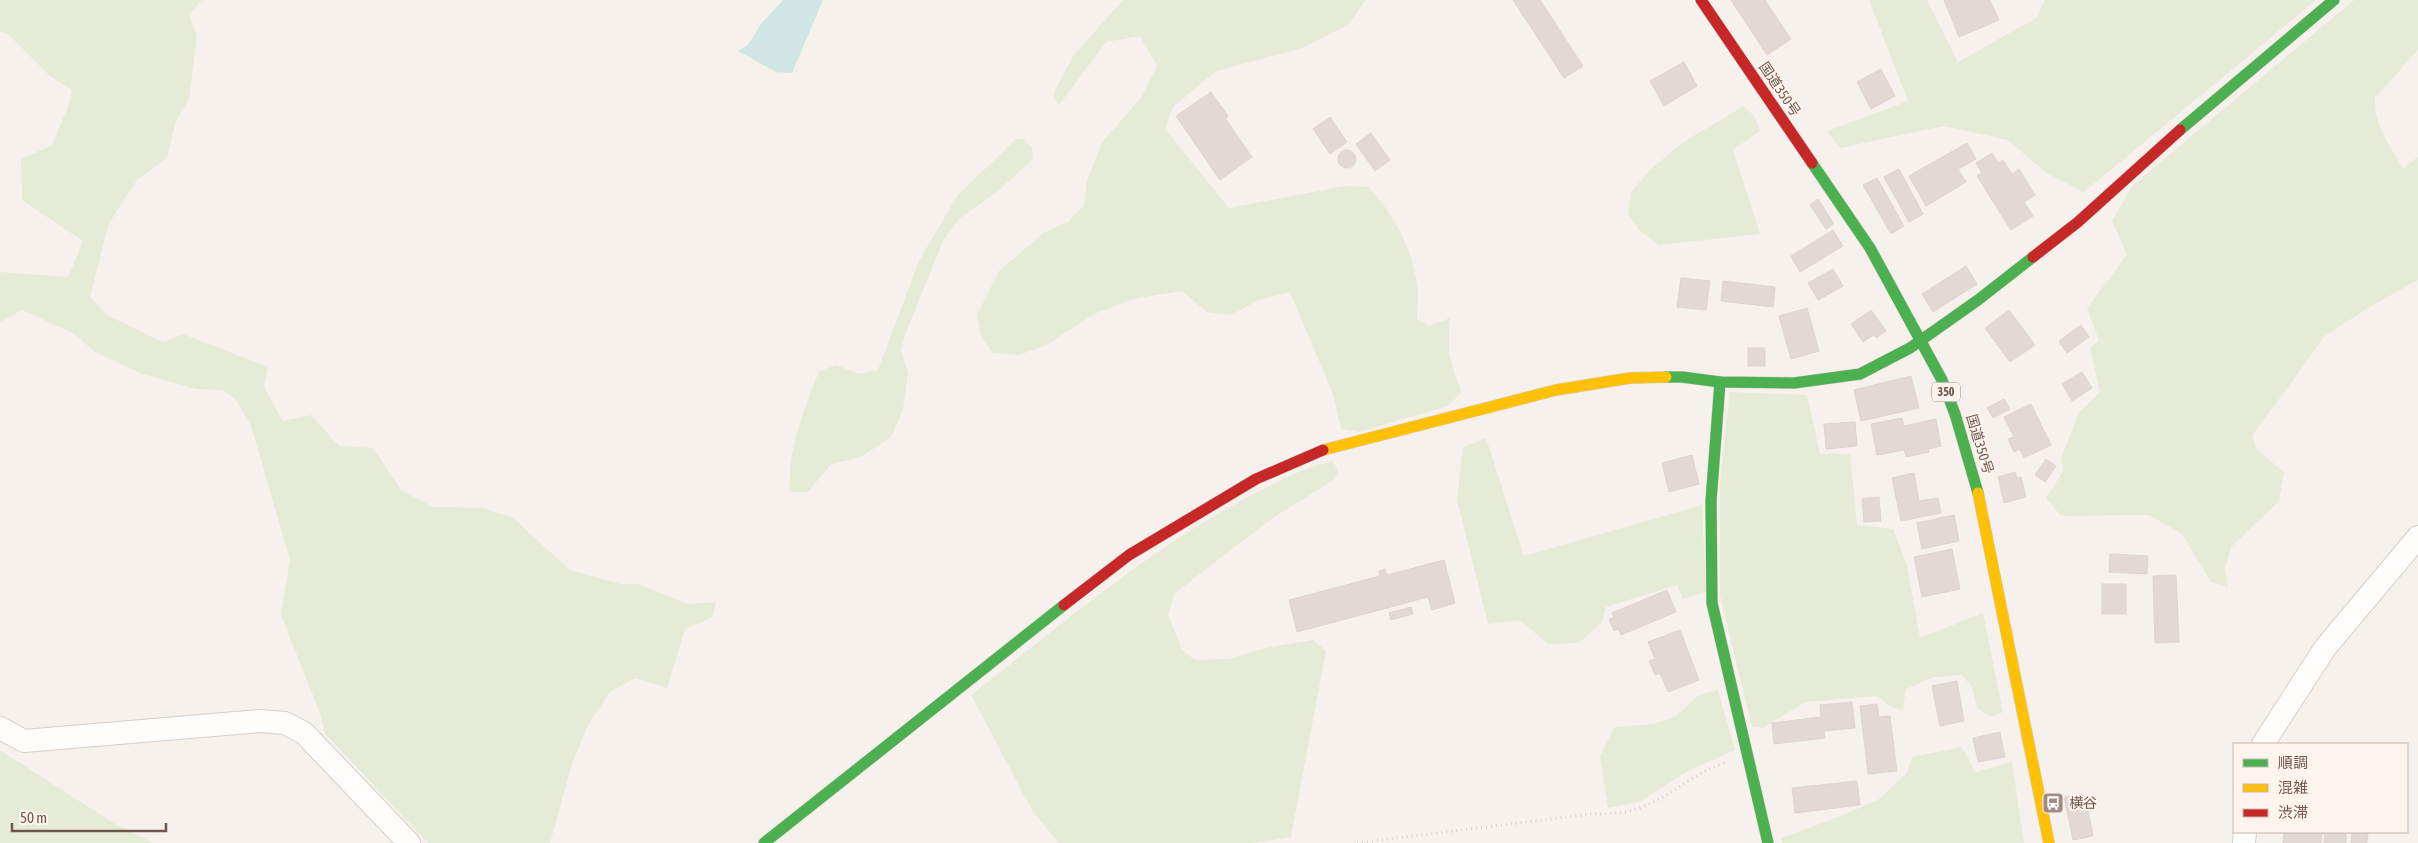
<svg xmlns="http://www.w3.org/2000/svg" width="2418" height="843" font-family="'Asap Condensed','Noto Sans JP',sans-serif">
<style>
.green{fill:#e6ebd8}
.water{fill:#cfe6e5}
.building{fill:#e2d9d4;stroke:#ded4cf}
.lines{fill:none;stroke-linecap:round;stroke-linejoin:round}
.street-casing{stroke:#d5ceca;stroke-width:24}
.fast-casing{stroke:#d5ccc8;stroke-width:12}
.slow-casing{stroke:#d5ccc8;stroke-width:12}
.jam-casing{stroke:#d5ccc8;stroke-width:12}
.path{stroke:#d9d0cf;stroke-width:3;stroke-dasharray:1 4;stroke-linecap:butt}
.street{stroke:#fefdfc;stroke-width:22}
.fast{stroke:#4caf50;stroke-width:11}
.slow{stroke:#ffc107;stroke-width:11}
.jam{stroke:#c62828;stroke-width:11}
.labels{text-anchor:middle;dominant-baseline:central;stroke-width:4;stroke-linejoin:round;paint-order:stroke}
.shield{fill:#fdf5ed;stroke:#9b867e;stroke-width:1}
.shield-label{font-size:12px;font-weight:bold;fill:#71564e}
.street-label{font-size:14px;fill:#71564e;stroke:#fdf5ed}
.poi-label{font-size:14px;fill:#71564e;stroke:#fdf5ed;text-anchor:start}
</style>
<rect width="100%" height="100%" fill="#f6f1ec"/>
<g class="green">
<path d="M0 0H202L189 15 197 36 189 98 175 124 167 158 137 180 109 223 90 297 107 315 163 342 183 334 268 367 264 387 283 421 311 415 339 446 373 448 401 490 433 507 483 508 513 518 570 570 621 584H638L688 604 716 602 713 617 685 629 667 688 635 678 610 692 588 725 572 764 550 843H428L325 734 320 713 281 615 290 560 251 426 236 400 222 390 196 389 142 374 95 352 73 333 22 310 0 322V272L68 277 83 241 22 200 21 159 52 145 68 107 72 90 50 76 10 36 0 31Z"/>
<path d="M1123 0H1366L1348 25 1303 48 1216 71 1173 107 1165 129 1229 208 1345 186 1369 187C1393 214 1412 247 1417 284 1419 295 1417 308 1417 319L1429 326 1450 318C1447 350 1449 362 1462 392L1448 406 1359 432 1341 429 1333 394 1290 292 1258 300 1232 315 1207 312 1182 291 1133 299 1094 314 1047 345 1019 355 993 353 981 337 977 315 999 271 1043 233 1068 222 1084 205 1087 181 1102 142 1141 98 1157 66 1140 36 1106 42 1059 105 1053 94 1073 56Z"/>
<path d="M1869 0H1927L1958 62 2036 18 2045 0H2316L2084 192 2046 173 2008 140 1944 126 1840 148 1827 131 1908 101Z"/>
<path d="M2354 0H2418V50L2375 98C2374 125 2390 146 2403 168L2418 157V280L2368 308 2325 336 2252 436 2257 450 2284 472 2279 501 2231 547 2225 568 2228 588 2211 582 2182 534 2149 515 2061 516 2046 498 2064 470 2061 458 2079 413 2100 392 2090 347 2099 341 2087 308 2127 255 2112 221 2132 186Z"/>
<path d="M1744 106 1755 117 1760 131 1733 150 1760 234 1659 245 1640 231 1628 215 1631 192 1652 168 1685 141Z"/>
<path d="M1016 139H1024L1032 148 1033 159 997 192 961 217 944 239 906 332 901 350 908 373 903 410 891 437 861 457 831 464 808 492H790C787 449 804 411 819 371L837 365 858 374 878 370 919 261 957 196Z"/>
<path d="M1730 392 1807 395 1820 454H1850L1857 525 1893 529 1907 565 1920 638 1983 613 2003 712 1991 717 1977 708 1972 687 1962 675 1934 677 1906 689 1903 710 1891 707 1877 696 1805 702 1763 728 1752 727 1720 596V482Z"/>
<path d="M1486 438 1524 556 1702 505 1706 592 1683 599 1677 585 1606 607 1602 622 1579 643 1548 644 1520 620 1488 624 1457 500 1463 447Z"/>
<path d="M1333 461 1338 471 1334 480 1274 517 1175 593 1168 614 1182 650 1195 660 1229 659 1266 648 1313 640 1326 651 1291 837 1254 843H1059L1033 812 971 695C1064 623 1154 544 1260 491 1284 479 1307 466 1333 461Z"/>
<path d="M1718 690 1735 750 1686 772 1641 801 1608 808 1600 756 1615 727 1654 724 1676 716 1699 695Z"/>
<path d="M1962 747 1975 772 2012 762 2024 843H1782L1781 838 1833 819 1878 800 1907 773 1912 757Z"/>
<path d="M0 750 115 824 153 843H0Z"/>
</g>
<path class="water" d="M783 0H823L792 73 776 72 738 51 748 45 761 24Z"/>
<g class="building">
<path d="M1513 0H1540L1583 66 1564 78Z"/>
<path d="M1731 0H1765L1791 39 1767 55Z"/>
<path d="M1944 0H1990L1999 20 1959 37Z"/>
<path d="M1684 62 1697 86 1664 106 1650 81Z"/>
<path d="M1881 69 1895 96 1871 109 1857 82Z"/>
<path d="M1211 92 1228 116 1225 118 1252 157 1220 180 1176 116Z"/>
<path d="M1330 117 1347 142 1330 154 1313 129Z"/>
<path d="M1371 133 1390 160 1375 171 1356 144Z"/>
<path d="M1967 143 1976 159 1958 169 1966 182 1926 206 1909 176Z"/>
<circle cx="1347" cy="159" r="9"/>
<path d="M1992 153 1998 163 2003 160 2012 174 2019 169 2035 195 2024 202 2033 216 2011 230 1977 176 1982 173 1976 163Z"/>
<path d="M1899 169 1923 214 1909 222 1884 177Z"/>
<path d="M1877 178 1904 226 1891 234 1863 185Z"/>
<path d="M1818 199 1834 224 1826 229 1810 205Z"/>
<path d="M1833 230 1843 246 1800 272 1791 256Z"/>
<path d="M1966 266 1977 284 1933 312 1922 294Z"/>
<path d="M1833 269 1843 286 1818 300 1808 283Z"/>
<path d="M1681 278 1710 281 1706 310 1677 307Z"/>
<path d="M1723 281 1775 287 1773 307 1721 301Z"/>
<path d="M1807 308 1819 351 1791 359 1779 316Z"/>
<path d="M1871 310 1886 331 1876 338 1874 335 1863 342 1851 324Z"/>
<path d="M2009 310 2035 345 2010 362 1985 328Z"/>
<path d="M2081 325 2089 337 2067 353 2059 341Z"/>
<rect x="1748" y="348" width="17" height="18"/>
<path d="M2082 372 2092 388 2072 401 2062 384Z"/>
<path d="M1911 376 1919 408 1861 421 1854 390Z"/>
<path d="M2004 399 2010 409 1993 418 1987 408Z"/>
<path d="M2031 404 2051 445 2024 458 2020 449 2014 452 2008 439 2014 437 2004 417Z"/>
<path d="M1902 418 1904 426 1936 419 1941 446 1928 449 1929 452 1906 457 1904 450 1877 455 1871 424Z"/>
<path d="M1855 422 1857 446 1826 449 1824 424Z"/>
<path d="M1692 455 1699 484 1669 492 1662 463Z"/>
<path d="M2046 459 2056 466 2045 482 2035 475Z"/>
<path d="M2015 472 2017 478 2021 477 2026 497 2004 503 1998 477Z"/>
<path d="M1914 473 1919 501 1938 498 1941 513 1901 521 1892 478Z"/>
<path d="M1879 497 1881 521 1864 522 1862 499Z"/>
<path d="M1954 515 1959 541 1922 549 1917 523Z"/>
<path d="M1952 549 1960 589 1922 597 1914 557Z"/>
<path d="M2110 554 2148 556 2147 574 2109 572Z"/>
<path d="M1444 560 1455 603 1432 610 1428 597 1297 632 1289 600 1380 576 1379 571 1385 569 1387 575Z"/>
<path d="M2176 575 2179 642 2155 643 2153 576Z"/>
<rect x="2102" y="584" width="24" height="30"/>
<path d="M1667 590 1676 612 1621 635 1619 629 1614 631 1609 619 1614 617 1612 613Z"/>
<path d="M1411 607 1413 614 1391 620 1389 613Z"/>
<path d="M1680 630 1699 680 1668 692 1660 673 1655 675 1649 661 1655 659 1648 642Z"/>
<path d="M1957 681 1964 721 1940 726 1932 686Z"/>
<path d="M1852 702 1855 728 1824 731 1825 738 1774 744 1772 723 1821 717 1820 705Z"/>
<path d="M1877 704 1879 717 1890 716 1897 771 1868 774 1860 706Z"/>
<path d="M2000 732 2005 757 1978 762 1973 738Z"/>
<path d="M1857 781 1860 805 1795 813 1792 788Z"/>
<path d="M2076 795 2078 802 2086 800 2093 836 2073 840 2064 797Z"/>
<path d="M2284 832H2322L2321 843H2283Z"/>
<path d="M2325 832H2346V843H2324Z"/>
<path d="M2352 832H2368L2367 843H2351Z"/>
</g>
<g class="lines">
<g class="street-casing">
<g id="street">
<path d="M0 728 24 741 260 721 285 723 304 733 409 843"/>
<path d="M2263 744 2325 648 2418 537"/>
<path d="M2244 843 2245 832"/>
</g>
</g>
<g class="fast-casing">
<g id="fast">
<path d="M2180 130 2334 0"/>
<path d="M1812 163 1870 248 1942 380 1955 414 1978 493"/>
<path d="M1666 377H1682L1720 382 1794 383 1860 374 1910 348 1978 300 2033 257"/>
<path d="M1720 382 1711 501 1712 603 1768 843"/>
<path d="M764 843 1064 605"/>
</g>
</g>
<g class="slow-casing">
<g id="slow">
<path d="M1323 450 1556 390 1630 378 1666 377"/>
<path d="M1978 493 2049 843"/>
</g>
</g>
<g class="jam-casing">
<g id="jam">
<path d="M1701 0 1812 163"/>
<path d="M2033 257 2078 222 2180 130"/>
<path d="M1064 605 1129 555 1256 479 1323 450"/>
</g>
</g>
<path class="path" d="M1357 843 1591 814C1608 814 1625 814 1642 807 1672 796 1694 772 1725 763"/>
<use href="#street" class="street"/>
<use href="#fast" class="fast"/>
<use href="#slow" class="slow"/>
<use href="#jam" class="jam"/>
</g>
<defs>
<g id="bus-square" transform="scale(1.125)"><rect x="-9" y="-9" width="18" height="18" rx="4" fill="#a08c85" stroke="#fdf5ed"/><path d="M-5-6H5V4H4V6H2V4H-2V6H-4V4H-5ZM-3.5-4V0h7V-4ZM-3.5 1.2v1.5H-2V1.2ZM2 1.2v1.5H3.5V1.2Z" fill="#fff"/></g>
</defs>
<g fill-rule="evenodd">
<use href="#bus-square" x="2053" y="803"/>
</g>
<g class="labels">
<rect class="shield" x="1932" y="382.5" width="28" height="19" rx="4"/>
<g class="shield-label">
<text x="1946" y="392">350</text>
</g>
<g class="street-label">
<text transform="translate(1780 89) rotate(56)">国道350号</text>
<text transform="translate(1980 444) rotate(73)">国道350号</text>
</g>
<g class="poi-label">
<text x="2069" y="803">横谷</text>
</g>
</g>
<rect x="2233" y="743" width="175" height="90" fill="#fdf5ed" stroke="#c5b5ad"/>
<rect x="2243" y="759" width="25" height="8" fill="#4caf50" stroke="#c5b5ad"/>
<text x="2278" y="768" font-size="15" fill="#71564e">順調</text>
<rect x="2243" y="784" width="25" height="8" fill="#ffc107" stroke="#c5b5ad"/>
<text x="2278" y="793" font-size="15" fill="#71564e">混雑</text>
<rect x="2243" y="809" width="25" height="8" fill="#c62828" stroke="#c5b5ad"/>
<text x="2278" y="818" font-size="15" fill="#71564e">渋滞</text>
<path d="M12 823v8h154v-8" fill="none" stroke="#71564e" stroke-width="2.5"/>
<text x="20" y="823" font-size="15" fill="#71564e" stroke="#fdf5ed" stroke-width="4" paint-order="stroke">50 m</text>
</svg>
